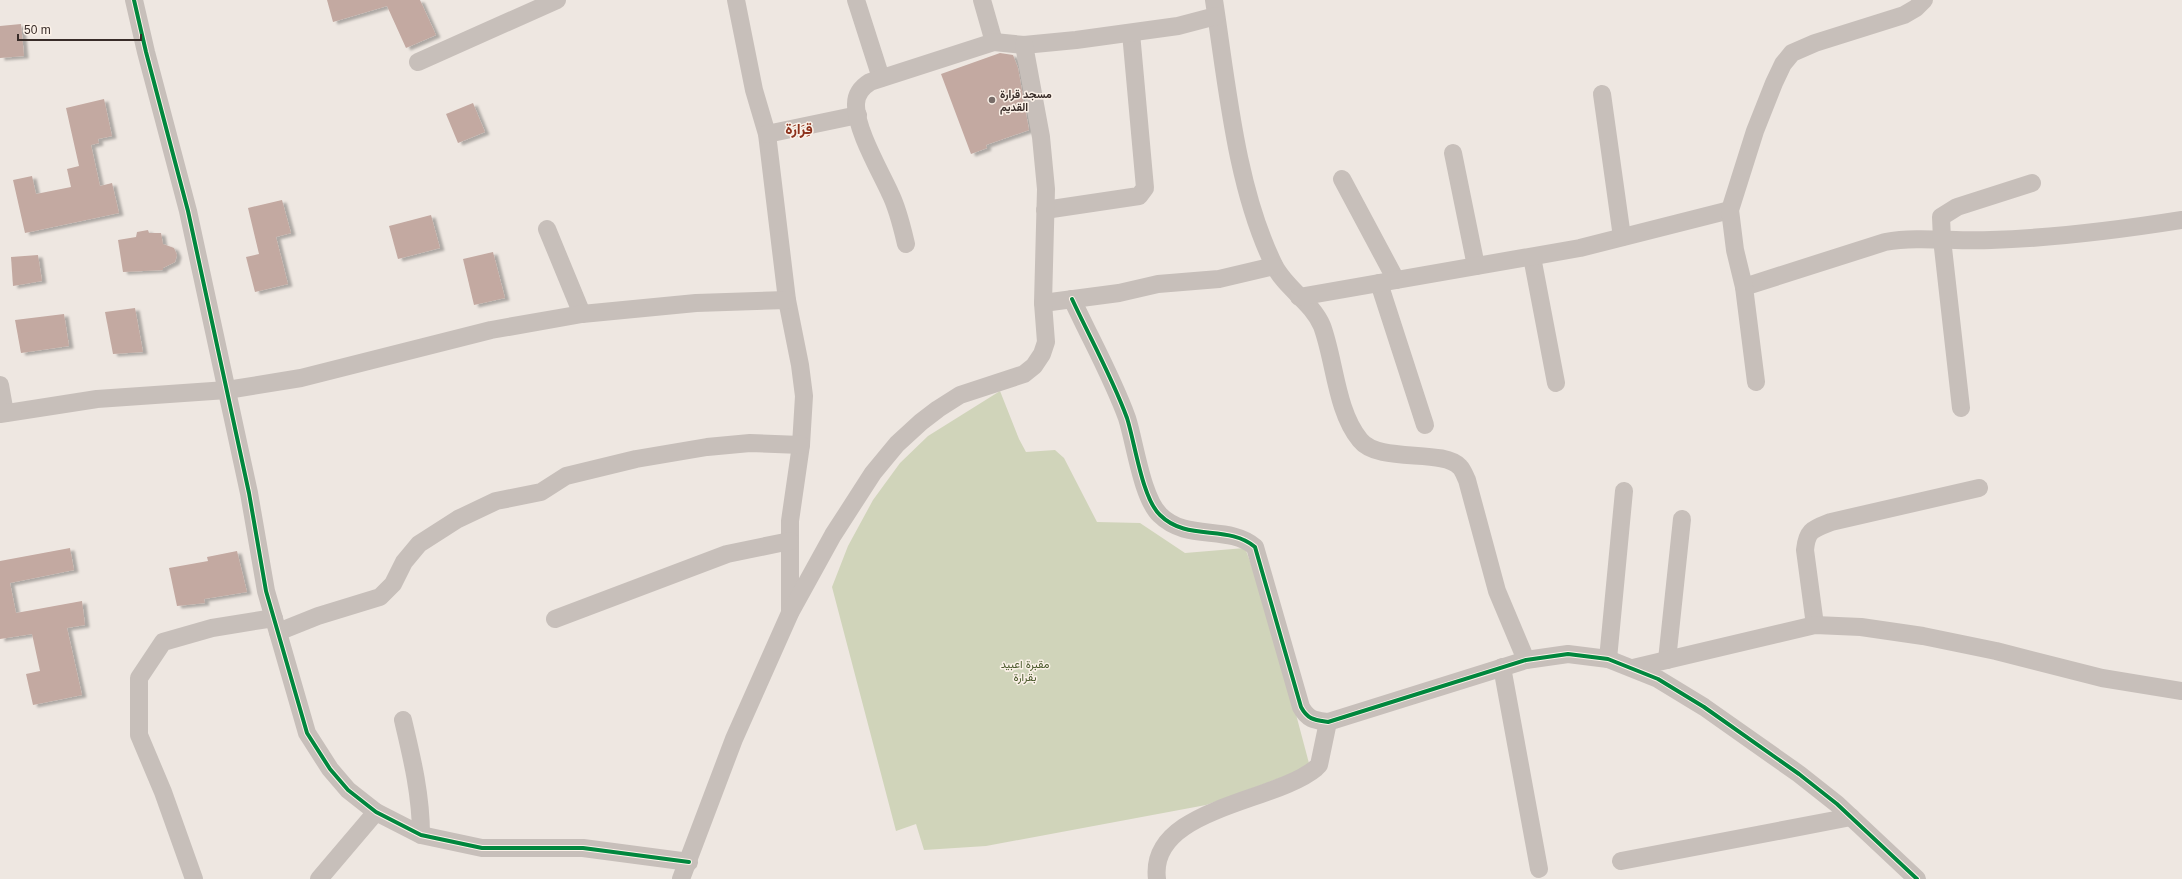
<svg xmlns="http://www.w3.org/2000/svg" width="2182" height="879" font-family="Arial,Vazirmatn,sans-serif">
<style>
.green{fill:#d0d4ba}
.building{fill:#c3a9a1;filter:url(#shadow)}
.lines{fill:none;stroke-linecap:round;stroke-linejoin:round}
.minor{stroke:#c7bfba;stroke-width:18}
.cycleway-casing{stroke:#fbf1e8;stroke-width:6}
.cycleway{stroke:#00873e;stroke-width:4}
.poi-dot{fill:#786d69;stroke:#fbf1e8;stroke-width:1.5}
.labels{text-anchor:middle;dominant-baseline:central;stroke-width:3;stroke-linejoin:round;paint-order:stroke}
.poi-label{font-size:11px;font-weight:bold;fill:#382c28;stroke:#fbf1e8;text-anchor:start}
.park-label{font-size:11px;fill:#49582a;stroke:#fbf1e8}
.district-label{font-size:15px;font-weight:bold;fill:#8d311b;stroke:#fbf1e8}
</style>
<defs>
<filter id="shadow"><feDropShadow dx="4.5" dy="2.5" stdDeviation="1" flood-color="#0004"/></filter>
</defs>
<rect width="100%" height="100%" fill="#eee7e1"/>
<path class="green" d="M1000 391 1019 439 1026 452 1055 450 1064 458 1097 522 1140 523 1185 553 1245 548 1268 609 1310 767 1206 805 986 846 924 850 916 824 896 831 832 587 848 546 873 500 900 463 928 436Z"/>
<g class="building">
<path d="M327 0H420L436 35 406 48 387 6 333 22Z"/>
<path d="M21 24 24 56 0 58V26Z"/>
<path d="M1000 53 1013 55 1018 68 1029 130 986 145 987 148 971 154 941 74Z"/>
<path d="M104 99 112 136 98 139 99 143 91 145 100 186 112 183 119 213 25 233 13 180 32 176 36 194 71 187 67 169 79 166 66 108Z"/>
<path d="M473 103 485 132 458 143 446 114Z"/>
<path d="M282 200 291 233 276 237 288 284 255 292 246 257 259 254 248 208Z"/>
<path d="M431 215 440 248 398 259 389 226Z"/>
<path d="M148 230 149 233H161L163 244 174 248 177 255 175 262 163 268V270L123 272 118 240 136 237 137 232Z"/>
<path d="M493 252 505 298 474 305 463 259Z"/>
<path d="M38 255 42 281 13 286 11 257Z"/>
<path d="M135 308 143 352 113 354 105 312Z"/>
<path d="M64 314 69 346 21 353 15 320Z"/>
<path d="M70 548 74 570 10 583 16 613 82 601 85 625 67 628 82 695 33 705 26 674 40 671 32 634 0 639V561Z"/>
<path d="M237 551 247 592 204 599 205 603 177 606 169 568 208 561 207 557Z"/>
</g>
<g class="lines">
<g class="minor">
<path d="M134 0 146 52 188 211 249 493 266 591 307 733 330 769 348 790 376 812 421 835 482 848H583L689 862"/>
<path d="M736 0 754 90 767 134 787 300 800 365 804 396 801 445 790 521V613"/>
<path d="M856 0 881 78"/>
<path d="M982 0 994 42"/>
<path d="M1214 0C1227 84 1236 188 1274 265 1285 288 1312 302 1322 326 1335 361 1336 411 1360 440 1379 464 1443 448 1460 467 1463 470 1465 476 1467 480L1497 591 1526 660"/>
<path d="M418 62 557 0"/>
<path d="M1602 94 1622 237"/>
<path d="M767 134 858 115"/>
<path d="M1453 153 1476 266"/>
<path d="M1342 179 1396 280"/>
<path d="M1045 210 1139 196 1145 188 1131 33"/>
<path d="M547 229 582 314"/>
<path d="M906 244C902 227 898 209 890 193 880 171 855 128 856 104 856 94 862 87 870 82L994 42 1024 45 1076 40 1178 26 1216 16"/>
<path d="M1532 257 1556 383"/>
<path d="M1379 283 1425 425"/>
<path d="M1744 287 1885 242C1920 236 1955 242 1991 240 2055 238 2119 230 2182 220"/>
<path d="M1299 297 1580 248 1730 210"/>
<path d="M1072 299C1090 338 1112 377 1127 418 1135 443 1142 498 1160 515 1187 542 1228 524 1255 547L1301 707C1308 720 1315 720 1328 722L1526 660 1568 654 1608 659 1658 679 1704 707 1799 774 1837 804 1917 879"/>
<path d="M1043 303 1119 293 1158 284 1219 279 1274 266"/>
<path d="M1756 382 1744 287 1735 250 1730 210 1755 131 1774 83 1783 64 1792 53 1815 43 1904 15 1916 8 1924 0"/>
<path d="M0 385 5 413"/>
<path d="M1961 408 1942 239 1941 217 1957 207 2032 183"/>
<path d="M0 414 97 399 227 390 301 378 491 330 582 314 696 303 787 300"/>
<path d="M555 619 727 554 790 541"/>
<path d="M1815 625 1805 550C1807 530 1813 529 1831 522L1979 488"/>
<path d="M278 632 318 616 380 597 393 584 404 562 419 544 458 519 496 501 541 492 566 476 636 459 707 447 750 443 801 445"/>
<path d="M1608 659 1624 491"/>
<path d="M1667 660 1682 519"/>
<path d="M1502 667 1539 869"/>
<path d="M1633 668 1815 625 1861 627 1923 636 1996 651 2102 678 2182 691"/>
<path d="M403 720C412 758 421 795 421 835"/>
<path d="M1621 861 1851 817"/>
<path d="M194 879 163 792 139 735V678L163 642 212 628 274 618"/>
<path d="M319 879 376 812"/>
<path d="M681 879 734 739 790 613 833 535 873 473 897 444 921 422 938 409 960 395 1024 374 1034 366 1042 354 1046 342 1043 303 1046 189 1041 137 1024 45"/>
<path d="M1157 879C1148 808 1274 803 1316 768L1319 765 1328 722"/>
</g>
<g class="cycleway-casing">
<g id="cycleway">
<path d="M134 0 146 52 188 211 249 493 266 591 307 733 330 769 348 790 376 812 421 835 482 848H583L689 862"/>
<path d="M1072 299C1090 338 1112 377 1127 418 1135 443 1142 498 1160 515 1187 542 1228 524 1255 547L1301 707C1308 720 1315 720 1328 722L1526 660 1568 654 1608 659 1658 679 1704 707 1799 774 1837 804 1917 879"/>
</g>
</g>
<use href="#cycleway" class="cycleway"/>
</g>
<circle class="poi-dot" cx="992" cy="100" r="4"/>
<g class="labels">
<g class="poi-label">
<text x="1000" y="94">مسجد قرارة<tspan x="1000" dy="13">القديم</tspan></text>
</g>
<g class="park-label">
<text x="1025" y="664">مقبرة اعبيد<tspan x="1025" dy="13">بقرارة</tspan></text>
</g>
<g class="district-label">
<text x="799" y="128">قِرَارَة</text>
</g>
</g>
<path d="M18 34v6h123v-6" fill="none" stroke="#382c28" stroke-width="2"/>
<text x="24" y="34" font-size="12" fill="#382c28" stroke="#fbf1e8" stroke-width="3" paint-order="stroke">50 m</text>
</svg>
